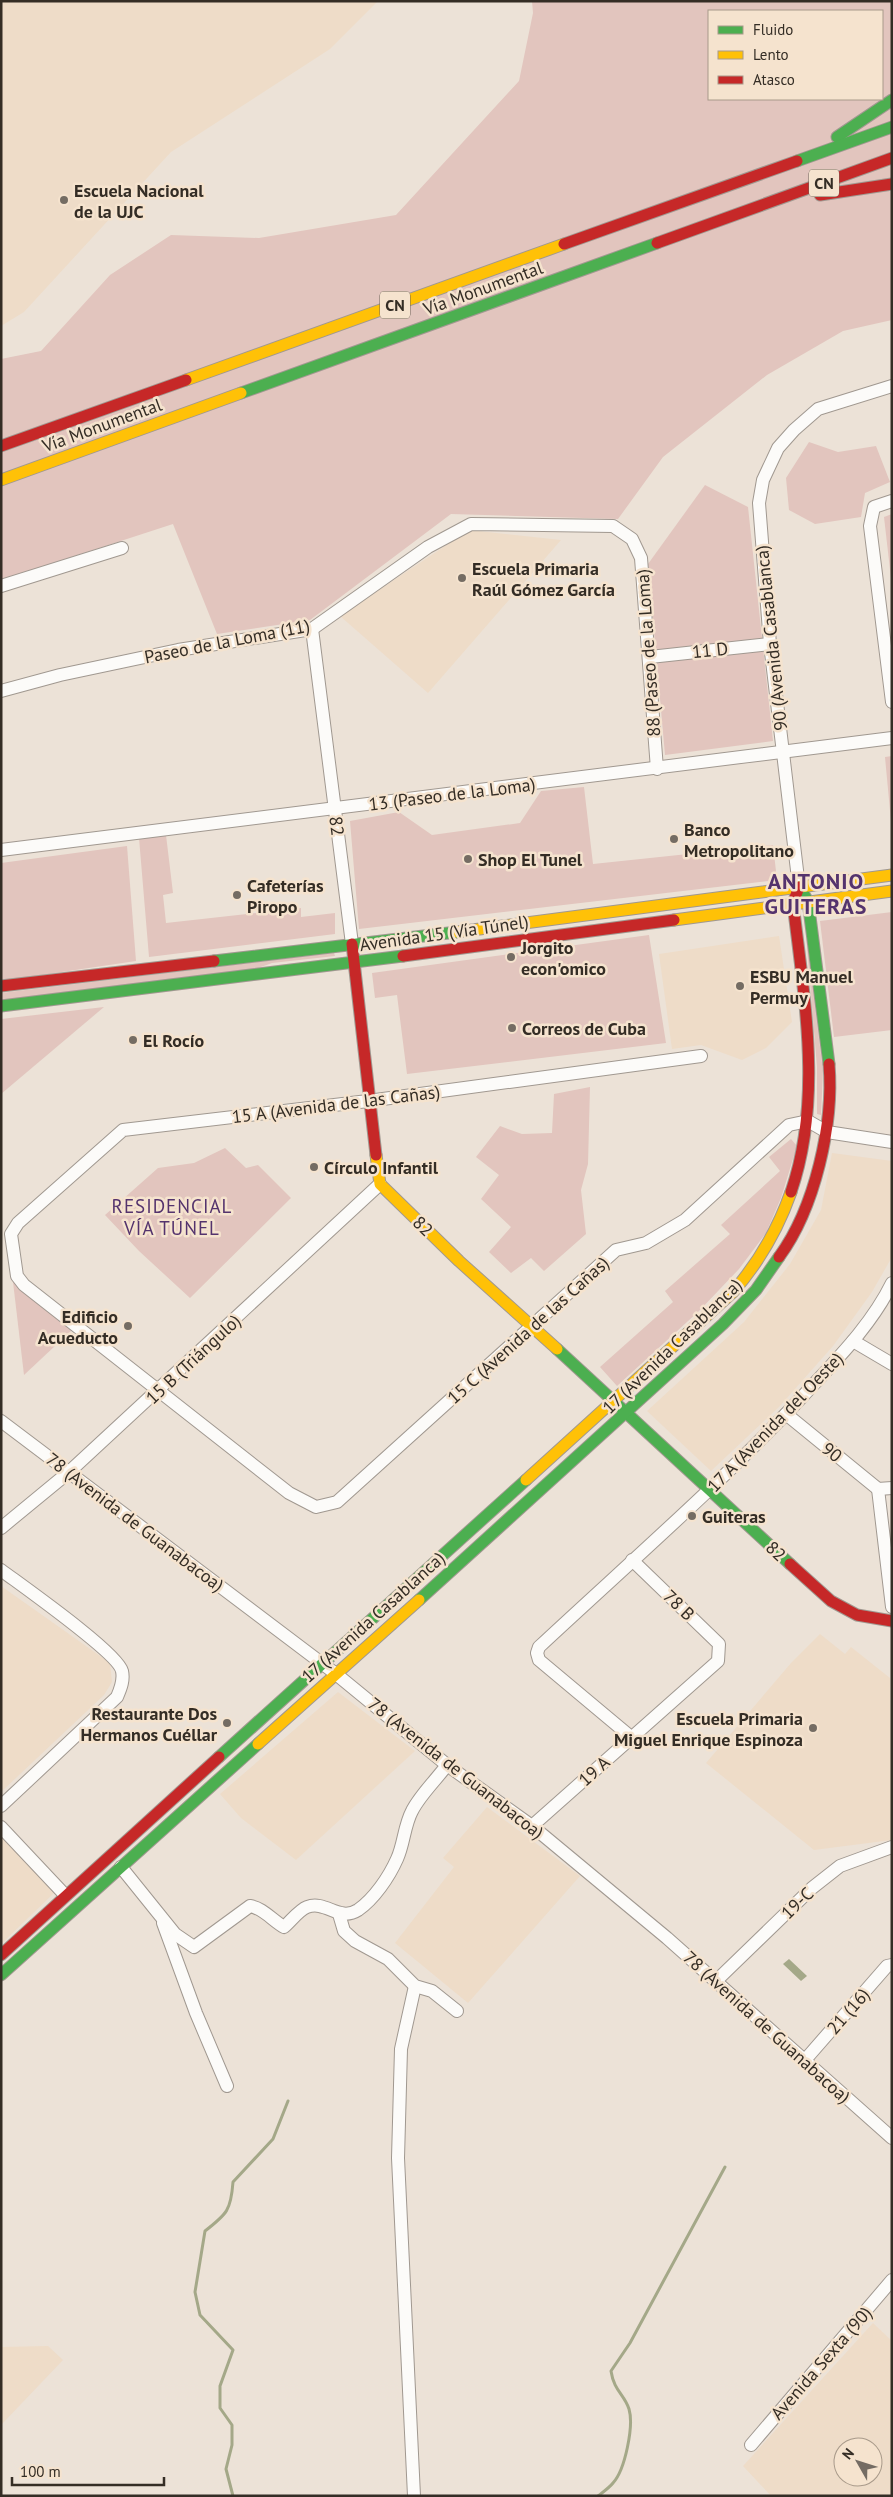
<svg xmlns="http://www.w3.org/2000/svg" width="893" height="2497" font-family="'PT Sans',sans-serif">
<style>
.built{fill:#eedcc8;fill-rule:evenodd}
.green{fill:#e2c5be;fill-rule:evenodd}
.water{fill:#a4a888}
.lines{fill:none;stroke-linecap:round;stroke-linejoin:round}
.stream{stroke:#a4a888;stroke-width:3}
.street-casing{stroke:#a09890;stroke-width:14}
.fast-casing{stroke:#a09890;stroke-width:13}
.slow-casing{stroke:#a09890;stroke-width:13}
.jam-casing{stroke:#a09890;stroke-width:13}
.street{stroke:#fcfbf9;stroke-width:12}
.fast{stroke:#4caf50;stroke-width:11}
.slow{stroke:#ffc107;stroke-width:11}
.jam{stroke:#c62828;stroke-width:11}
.poi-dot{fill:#746c63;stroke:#f5e3ce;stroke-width:2}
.labels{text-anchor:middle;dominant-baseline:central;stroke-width:5;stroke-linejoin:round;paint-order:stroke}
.shield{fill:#f5e3ce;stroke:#6e6458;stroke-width:1}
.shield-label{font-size:16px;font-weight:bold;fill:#342d25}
.poi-label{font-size:18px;font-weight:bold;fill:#342d25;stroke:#f5e3ce;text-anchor:start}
.street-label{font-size:18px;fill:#342d25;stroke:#f5e3ce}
.neighbourhood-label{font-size:19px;letter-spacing:1px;fill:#54336d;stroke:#f5e3ce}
.district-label{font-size:22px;font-weight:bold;letter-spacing:1px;fill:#54336d;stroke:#f5e3ce}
</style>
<rect width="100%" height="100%" fill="#ece2d7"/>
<g class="built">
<path d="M1 1H378L330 49 171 152 24 312 1 326Z"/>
<path d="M469 530 561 540 428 693 340 616Z"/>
<path d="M779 936 792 1022 766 1048 742 1060 701 1045 672 1049 659 954Z"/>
<path d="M832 1153 892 1161V1257L872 1292 833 1346 779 1407 711 1471 647 1411 744 1322 790 1264 821 1210Z"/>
<path d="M1 1586 110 1663 112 1682 104 1695 1 1792Z"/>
<path d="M820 1634 845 1654 851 1647 890 1678 892 1840 814 1850 706 1763 791 1663Z"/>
<path d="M338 1692 415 1751 296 1860 241 1818 220 1794Z"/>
<path d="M487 1807 580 1876 468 2003 395 1943 454 1867 443 1858Z"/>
<path d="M1 1836 54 1893 1 1944Z"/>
<path d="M873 2323 892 2341V2496H771L743 2466ZM843 2447H873V2477H843Z"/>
<path d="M48 2346 63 2360 1 2425V2347Z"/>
</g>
<g class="green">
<path d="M532 1H892V320L843 331 767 375 663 457 618 519 451 514 310 620 217 634 173 524 1 580V359L41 351 110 275 171 235 259 238 396 215 519 81 533 13ZM709 11H882V99H709Z"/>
<path d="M809 442 838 452 876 446 890 482 865 493 861 517 815 524 789 510 786 478Z"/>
<path d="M705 485 748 507 773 741 665 755 648 564Z"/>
<path d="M892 514V587L884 517Z"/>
<path d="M892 756V832L885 757Z"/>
<path d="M584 787 593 864 773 845 777 880 359 929 350 821 399 812 432 835 520 823 541 791Z"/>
<path d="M166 835 173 893 163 895 166 923 301 908V917L335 913V934L149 957 139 838Z"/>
<path d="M127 846 136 961 1 981V863Z"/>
<path d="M892 912V1030L834 1037 820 921Z"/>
<path d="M649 935 666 1043 407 1074 397 995 375 998 372 973Z"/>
<path d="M806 935 823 1071 821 1115 817 1114V1067Z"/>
<path d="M334 953 335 956 272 963 250 971 1 1000V993Z"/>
<path d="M104 1007 1 1094V1019Z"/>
<path d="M590 1087 588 1164 581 1190 586 1234 544 1271 531 1258 511 1273 489 1252 511 1227 481 1199 499 1175 476 1157 500 1126 522 1134 552 1133 554 1094Z"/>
<path d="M791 1139 797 1146 781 1198 766 1233 739 1269 699 1311 617 1386 600 1367 673 1302 665 1291 730 1234 721 1225 780 1171 769 1157Z"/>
<path d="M225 1148 246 1168 258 1165 291 1198 190 1298 139 1251 105 1215 158 1168 194 1163Z"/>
<path d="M13 1282 72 1330 24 1375Z"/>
</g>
<path class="water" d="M789 1959 807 1976 801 1981 783 1964Z"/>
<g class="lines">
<g class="stream">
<path d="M233 2496 226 2469 232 2445V2425L220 2408V2386L233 2350 200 2315 195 2292 205 2231C227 2214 231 2210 233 2182L273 2139 288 2101"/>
<path d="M598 2496C603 2492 609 2488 613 2483 625 2470 634 2426 629 2409 624 2394 614 2391 611 2371L630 2343 725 2167"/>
</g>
<g class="street-casing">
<g id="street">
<path d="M892 501 874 507 870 526 892 702"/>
<path d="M1 586 122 548"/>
<path d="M312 629 352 944"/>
<path d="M650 657 770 644"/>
<path d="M1 691 60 675 178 650 312 629 428 547 471 524 613 526 632 539 641 558 657 769"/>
<path d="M1 850 892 738"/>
<path d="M799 887 770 644 759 503 763 480 778 448 794 430 818 409 892 386"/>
<path d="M701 1056 368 1101 123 1130 18 1223 11 1234 17 1276 24 1285 289 1493 316 1507 337 1502 616 1250 646 1243 685 1220 789 1125 808 1121 827 1132 892 1142"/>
<path d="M853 1341 892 1364"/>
<path d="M786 1414 878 1489"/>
<path d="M1 1421 336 1674 447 1765 532 1826 667 1938 892 2138"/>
<path d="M878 1489 892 1607"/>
<path d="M878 1489 892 1488"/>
<path d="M1 1528 69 1472 380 1184"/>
<path d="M1 1570C21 1585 118 1653 122 1671 124 1680 121 1688 117 1697L1 1806"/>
<path d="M631 1737 539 1660 537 1653 539 1647C628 1564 720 1484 803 1396 835 1361 871 1326 892 1283"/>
<path d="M532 1826 718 1661 719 1644 632 1560"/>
<path d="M1 1827 65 1895"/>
<path d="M121 1867 175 1934 194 1947 250 1906C263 1908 272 1920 284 1927 291 1921 299 1910 307 1907 326 1900 339 1922 358 1910 374 1899 389 1877 397 1859 404 1844 404 1826 412 1811 420 1795 436 1780 447 1765"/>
<path d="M339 1914 344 1931 355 1941 388 1959 415 1986 432 1991 457 2011"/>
<path d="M163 1923 196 2013 227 2086"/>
<path d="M716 1981 812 1888 840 1866 892 1847"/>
<path d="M805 2060 887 1966 892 1965"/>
<path d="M751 2445 892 2280"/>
<path d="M414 2496 398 2158 401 2049 415 1986"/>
</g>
</g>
<g class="fast-casing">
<g id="fast">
<path d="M837 137 892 100"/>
<path d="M797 161 892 127"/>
<path d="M241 393 657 243"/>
<path d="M799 887 808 901 829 1064"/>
<path d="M214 961 457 932"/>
<path d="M1 1006 403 956"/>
<path d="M557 1349 790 1564"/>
<path d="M419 1600 723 1324 756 1290 779 1257"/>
<path d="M219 1757 526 1480"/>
<path d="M1 1975 258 1744"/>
</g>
</g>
<g class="slow-casing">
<g id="slow">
<path d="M186 380 564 244"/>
<path d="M1 480 241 393"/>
<path d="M674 920 892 891"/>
<path d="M457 932 892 875"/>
<path d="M376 1155 380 1184 459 1261 557 1349"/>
<path d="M526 1480 733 1292C759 1262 778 1229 791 1192"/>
<path d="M258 1744 419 1600"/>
</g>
</g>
<g class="jam-casing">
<g id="jam">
<path d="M820 195 892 184"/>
<path d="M657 243 892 158"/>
<path d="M564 244 797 161"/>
<path d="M1 446 186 380"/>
<path d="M352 944 376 1155"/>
<path d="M403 956 674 920"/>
<path d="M1 986 214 961"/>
<path d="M791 1192C823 1099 804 998 793 903L799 887"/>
<path d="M779 1257C815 1208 834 1124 829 1064"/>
<path d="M790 1564 831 1601 857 1615 892 1621"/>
<path d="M1 1955 219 1757"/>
</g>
</g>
<use href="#street" class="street"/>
<use href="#fast" class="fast"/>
<use href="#slow" class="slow"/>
<use href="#jam" class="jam"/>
</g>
<g class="poi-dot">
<circle cx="64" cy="200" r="5"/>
<circle cx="462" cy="578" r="5"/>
<circle cx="674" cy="839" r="5"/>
<circle cx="468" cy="859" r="5"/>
<circle cx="237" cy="895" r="5"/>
<circle cx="511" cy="957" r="5"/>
<circle cx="740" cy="986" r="5"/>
<circle cx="512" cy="1028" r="5"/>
<circle cx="133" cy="1040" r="5"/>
<circle cx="314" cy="1167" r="5"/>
<circle cx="128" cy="1326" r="5"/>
<circle cx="692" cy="1516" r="5"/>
<circle cx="227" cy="1723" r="5"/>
<circle cx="813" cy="1728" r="5"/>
</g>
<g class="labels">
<g class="shield">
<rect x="809" y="169.5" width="30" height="27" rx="4"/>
<rect x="380" y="291.5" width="30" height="27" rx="4"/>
</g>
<g class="shield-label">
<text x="824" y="183">CN</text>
<text x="395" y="305">CN</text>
</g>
<g class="poi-label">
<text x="74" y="190">Escuela Nacional<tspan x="74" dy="21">de la UJC</tspan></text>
<text x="472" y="568">Escuela Primaria<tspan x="472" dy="21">Raúl Gómez García</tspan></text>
<text x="684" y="829">Banco<tspan x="684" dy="21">Metropolitano</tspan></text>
<text x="478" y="859">Shop El Tunel</text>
<text x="247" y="885">Cafeterías<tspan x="247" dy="21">Piropo</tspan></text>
<text x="521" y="947">Jorgito<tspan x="521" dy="21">econ'omico</tspan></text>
<text x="750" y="976">ESBU Manuel<tspan x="750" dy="21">Permuy</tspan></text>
<text x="522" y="1028">Correos de Cuba</text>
<text x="143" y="1040">El Rocío</text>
<text x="324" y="1167">Círculo Infantil</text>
<text x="118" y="1316" text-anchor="end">Edificio<tspan x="118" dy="21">Acueducto</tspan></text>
<text x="702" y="1516">Guiteras</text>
<text x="217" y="1713" text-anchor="end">Restaurante Dos<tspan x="217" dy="21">Hermanos Cuéllar</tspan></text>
<text x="803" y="1718" text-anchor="end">Escuela Primaria<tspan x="803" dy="21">Miguel Enrique Espinoza</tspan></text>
</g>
<g class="street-label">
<text transform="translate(483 288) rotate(-20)">Vía Monumental</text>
<text transform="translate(102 425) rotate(-20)">Vía Monumental</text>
<text transform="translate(771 638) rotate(-96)">90 (Avenida Casablanca)</text>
<text transform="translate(227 641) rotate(-11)">Paseo de la Loma (11)</text>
<text transform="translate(710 650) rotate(-6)">11 D</text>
<text transform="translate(648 653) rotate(-94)">88 (Paseo de la Loma)</text>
<text transform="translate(452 794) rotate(-7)">13 (Paseo de la Loma)</text>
<text transform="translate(337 826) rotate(83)">82</text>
<text transform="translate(444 933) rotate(-8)">Avenida 15 (Vía Túnel)</text>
<text transform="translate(336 1104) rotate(-7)">15 A (Avenida de las Cañas)</text>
<text transform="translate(423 1226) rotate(44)">82</text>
<text transform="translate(528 1330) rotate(-42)">15 C (Avenida de las Cañas)</text>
<text transform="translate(672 1346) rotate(-44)">17 (Avenida Casablanca)</text>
<text transform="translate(193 1359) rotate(-43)">15 B (Triángulo)</text>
<text transform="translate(775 1422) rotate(-46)">17 A (Avenida del Oeste)</text>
<text transform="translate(832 1452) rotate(39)">90</text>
<text transform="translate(135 1522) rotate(37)">78 (Avenida de Guanabacoa)</text>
<text transform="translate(776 1551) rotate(43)">82</text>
<text transform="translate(679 1605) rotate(44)">78 B</text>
<text transform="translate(373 1617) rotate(-42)">17 (Avenida Casablanca)</text>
<text transform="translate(456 1768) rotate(38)">78 (Avenida de Guanabacoa)</text>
<text transform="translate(594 1771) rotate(-42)">19 A</text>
<text transform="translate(797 1903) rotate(-44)">19-C</text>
<text transform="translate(848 2011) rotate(-49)">21 (16)</text>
<text transform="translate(767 2027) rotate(42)">78 (Avenida de Guanabacoa)</text>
<text transform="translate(821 2363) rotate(-49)">Avenida Sexta (90)</text>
</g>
<g class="neighbourhood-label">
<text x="172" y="1206">RESIDENCIAL<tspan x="172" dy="22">VÍA TÚNEL</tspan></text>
</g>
<g class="district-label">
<text x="816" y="881">ANTONIO<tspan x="816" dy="25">GUITERAS</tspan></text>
</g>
</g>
<rect width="893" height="2497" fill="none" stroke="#342d25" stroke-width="5"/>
<rect x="708" y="10" width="175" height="90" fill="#f5e3ce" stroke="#a89a8a"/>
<rect x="718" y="26" width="25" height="8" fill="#4caf50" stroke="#a89a8a"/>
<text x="753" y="35" font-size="15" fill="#342d25">Fluido</text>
<rect x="718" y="51" width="25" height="8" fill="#ffc107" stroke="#a89a8a"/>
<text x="753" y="60" font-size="15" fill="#342d25">Lento</text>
<rect x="718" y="76" width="25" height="8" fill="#c62828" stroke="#a89a8a"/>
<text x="753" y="85" font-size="15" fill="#342d25">Atasco</text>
<g transform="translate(858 2462) rotate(309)"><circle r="24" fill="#f5e3ce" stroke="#a89a8a"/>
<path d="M0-4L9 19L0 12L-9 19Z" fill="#746c63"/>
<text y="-8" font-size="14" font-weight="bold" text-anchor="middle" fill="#342d25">N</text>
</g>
<path d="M12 2477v8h152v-8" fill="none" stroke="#342d25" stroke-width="2.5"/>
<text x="20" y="2477" font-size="15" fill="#342d25" stroke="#f5e3ce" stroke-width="4" paint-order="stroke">100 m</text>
</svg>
